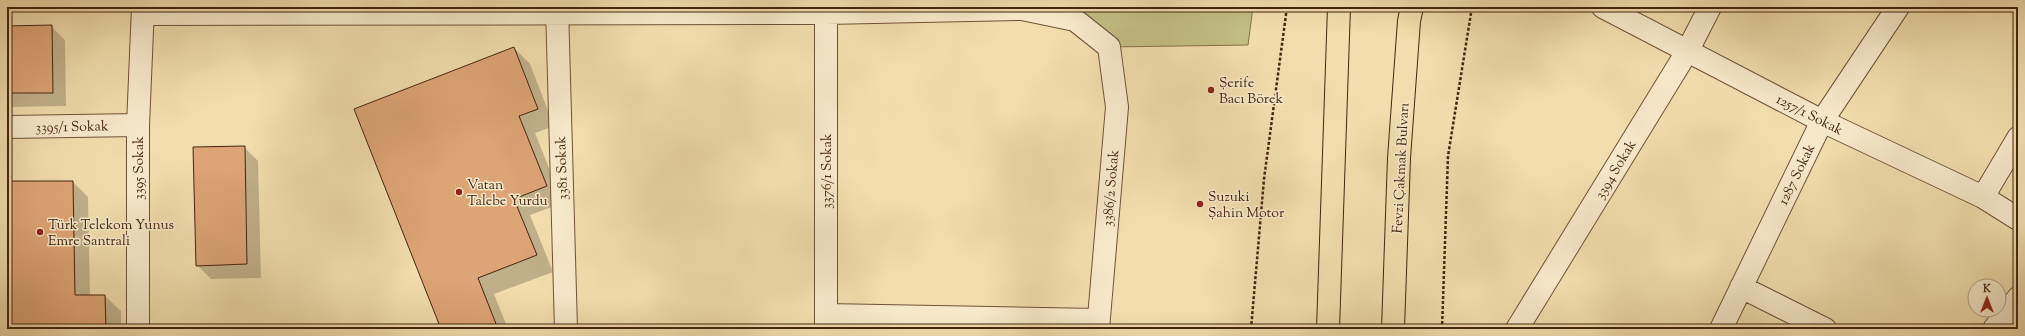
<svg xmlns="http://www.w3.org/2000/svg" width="2025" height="336" font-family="'Sorts Mill Goudy',serif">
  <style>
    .green { fill: #c2be84; stroke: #84714a }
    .shadow { fill: #0003 }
    .building { fill: #dda475; stroke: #452411 }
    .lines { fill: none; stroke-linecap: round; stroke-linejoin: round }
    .street-casing { stroke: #705238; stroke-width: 24 }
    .primary-casing { stroke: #452411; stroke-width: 24 }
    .path { stroke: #452411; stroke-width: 2.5; stroke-dasharray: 3 2; stroke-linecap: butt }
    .street { stroke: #f6e9ca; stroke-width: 22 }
    .primary { stroke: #f1ddad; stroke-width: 22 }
    .poi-dot { fill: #8f2418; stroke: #f6e9ca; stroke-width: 1.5 }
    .labels { text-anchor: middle; stroke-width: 3; stroke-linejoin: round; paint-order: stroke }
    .poi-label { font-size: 14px; fill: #452411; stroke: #f6e9ca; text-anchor: start }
    .street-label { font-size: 14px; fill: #452411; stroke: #f6e9ca }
  </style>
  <rect width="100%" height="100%" fill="#f1ddad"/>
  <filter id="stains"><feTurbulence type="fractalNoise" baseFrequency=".005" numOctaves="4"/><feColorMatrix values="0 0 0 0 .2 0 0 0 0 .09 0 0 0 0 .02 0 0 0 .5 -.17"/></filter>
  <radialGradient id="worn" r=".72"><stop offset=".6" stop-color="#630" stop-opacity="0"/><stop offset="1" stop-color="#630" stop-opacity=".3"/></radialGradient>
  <path class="green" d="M1076 7H1253L1248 45 1109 47 1075 20Z"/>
  <path class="shadow" d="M51 26 65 40 66 106 7 107V27Z
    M514 48 530 64 554 126 535 133 563 203 530 215 553 272 494 294 508 329H442Z
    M244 147 258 161 261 278 211 279 197 265Z
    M7 182H73L88 197 90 296H105L121 311V329H9Z"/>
  <path class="building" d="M52 25 53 93H7V26Z
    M514 47 538 109 519 116 547 186 514 199 537 255 478 278 498 329H441L354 109Z
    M245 146 247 264 196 266 193 147Z
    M7 181H73L75 295H105L106 329H8Z"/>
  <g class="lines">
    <g class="street-casing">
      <path id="street" d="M557 7 566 329
        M1603 7 1822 121 1983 197 2018 219
        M143 14 826 13 1022 9 1075 20 1109 47 1117 107 1098 329
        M7 127 138 125
        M1983 197 2018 138
        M1741 287 1825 329
        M826 315 1098 320
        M138 329V125L143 7
        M826 329V13
        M1517 329 1688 50 1710 7
        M1721 329 1822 121 1898 7
        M1994 329 2018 298"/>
    </g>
    <g class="primary-casing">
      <path id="primary" d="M1328 329 1339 7
        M1393 329 1399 158 1409 21 1412 7"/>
    </g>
    <path class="path" d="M1251 329 1264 179 1287 7
      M1442 329 1448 156 1472 7"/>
    <use href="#street" class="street"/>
    <use href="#primary" class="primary"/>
  </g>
  <g class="poi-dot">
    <circle cx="1211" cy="90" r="4"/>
    <circle cx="459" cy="192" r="4"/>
    <circle cx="1200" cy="204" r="4"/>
    <circle cx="40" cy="232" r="4"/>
  </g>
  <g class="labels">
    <g class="poi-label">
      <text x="1219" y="87">Şerife<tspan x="1219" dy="16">Bacı Börek</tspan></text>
      <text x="467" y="189">Vatan<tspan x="467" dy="16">Talebe Yurdu</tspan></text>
      <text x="1208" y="201">Suzuki<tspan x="1208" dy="16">Şahin Motor</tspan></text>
      <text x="48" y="229">Türk Telekom Yunus<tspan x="48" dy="16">Emre Santrali</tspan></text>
    </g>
    <g class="street-label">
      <text transform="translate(1810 114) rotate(27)" y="5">1257/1 Sokak</text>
      <text transform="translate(72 126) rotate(-1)" y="5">3395/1 Sokak</text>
      <text transform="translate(138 168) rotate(-90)" y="5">3395 Sokak</text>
      <text transform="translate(561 168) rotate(-92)" y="5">3381 Sokak</text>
      <text transform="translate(1400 168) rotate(-87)" y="5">Fevzi Çakmak Bulvarı</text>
      <text transform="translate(1615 169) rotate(-59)" y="5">3394 Sokak</text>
      <text transform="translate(826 171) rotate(-90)" y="5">3376/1 Sokak</text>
      <text transform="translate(1796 174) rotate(-64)" y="5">1287 Sokak</text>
      <text transform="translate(1110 188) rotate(-85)" y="5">3386/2 Sokak</text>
    </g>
  </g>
  <rect width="2025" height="336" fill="none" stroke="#f1ddad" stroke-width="24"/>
  <rect x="8" y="8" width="2009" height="320" fill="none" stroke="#452411" stroke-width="2"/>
  <rect x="12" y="12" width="2001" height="312" fill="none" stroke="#452411"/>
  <g transform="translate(1987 298)"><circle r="19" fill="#f6e9ca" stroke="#af9a80"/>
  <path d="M0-3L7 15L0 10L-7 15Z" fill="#8f2418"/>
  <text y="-6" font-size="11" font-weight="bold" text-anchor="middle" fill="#452411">K</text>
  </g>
  <rect width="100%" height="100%" filter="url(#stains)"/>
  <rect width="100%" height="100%" fill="url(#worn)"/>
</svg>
